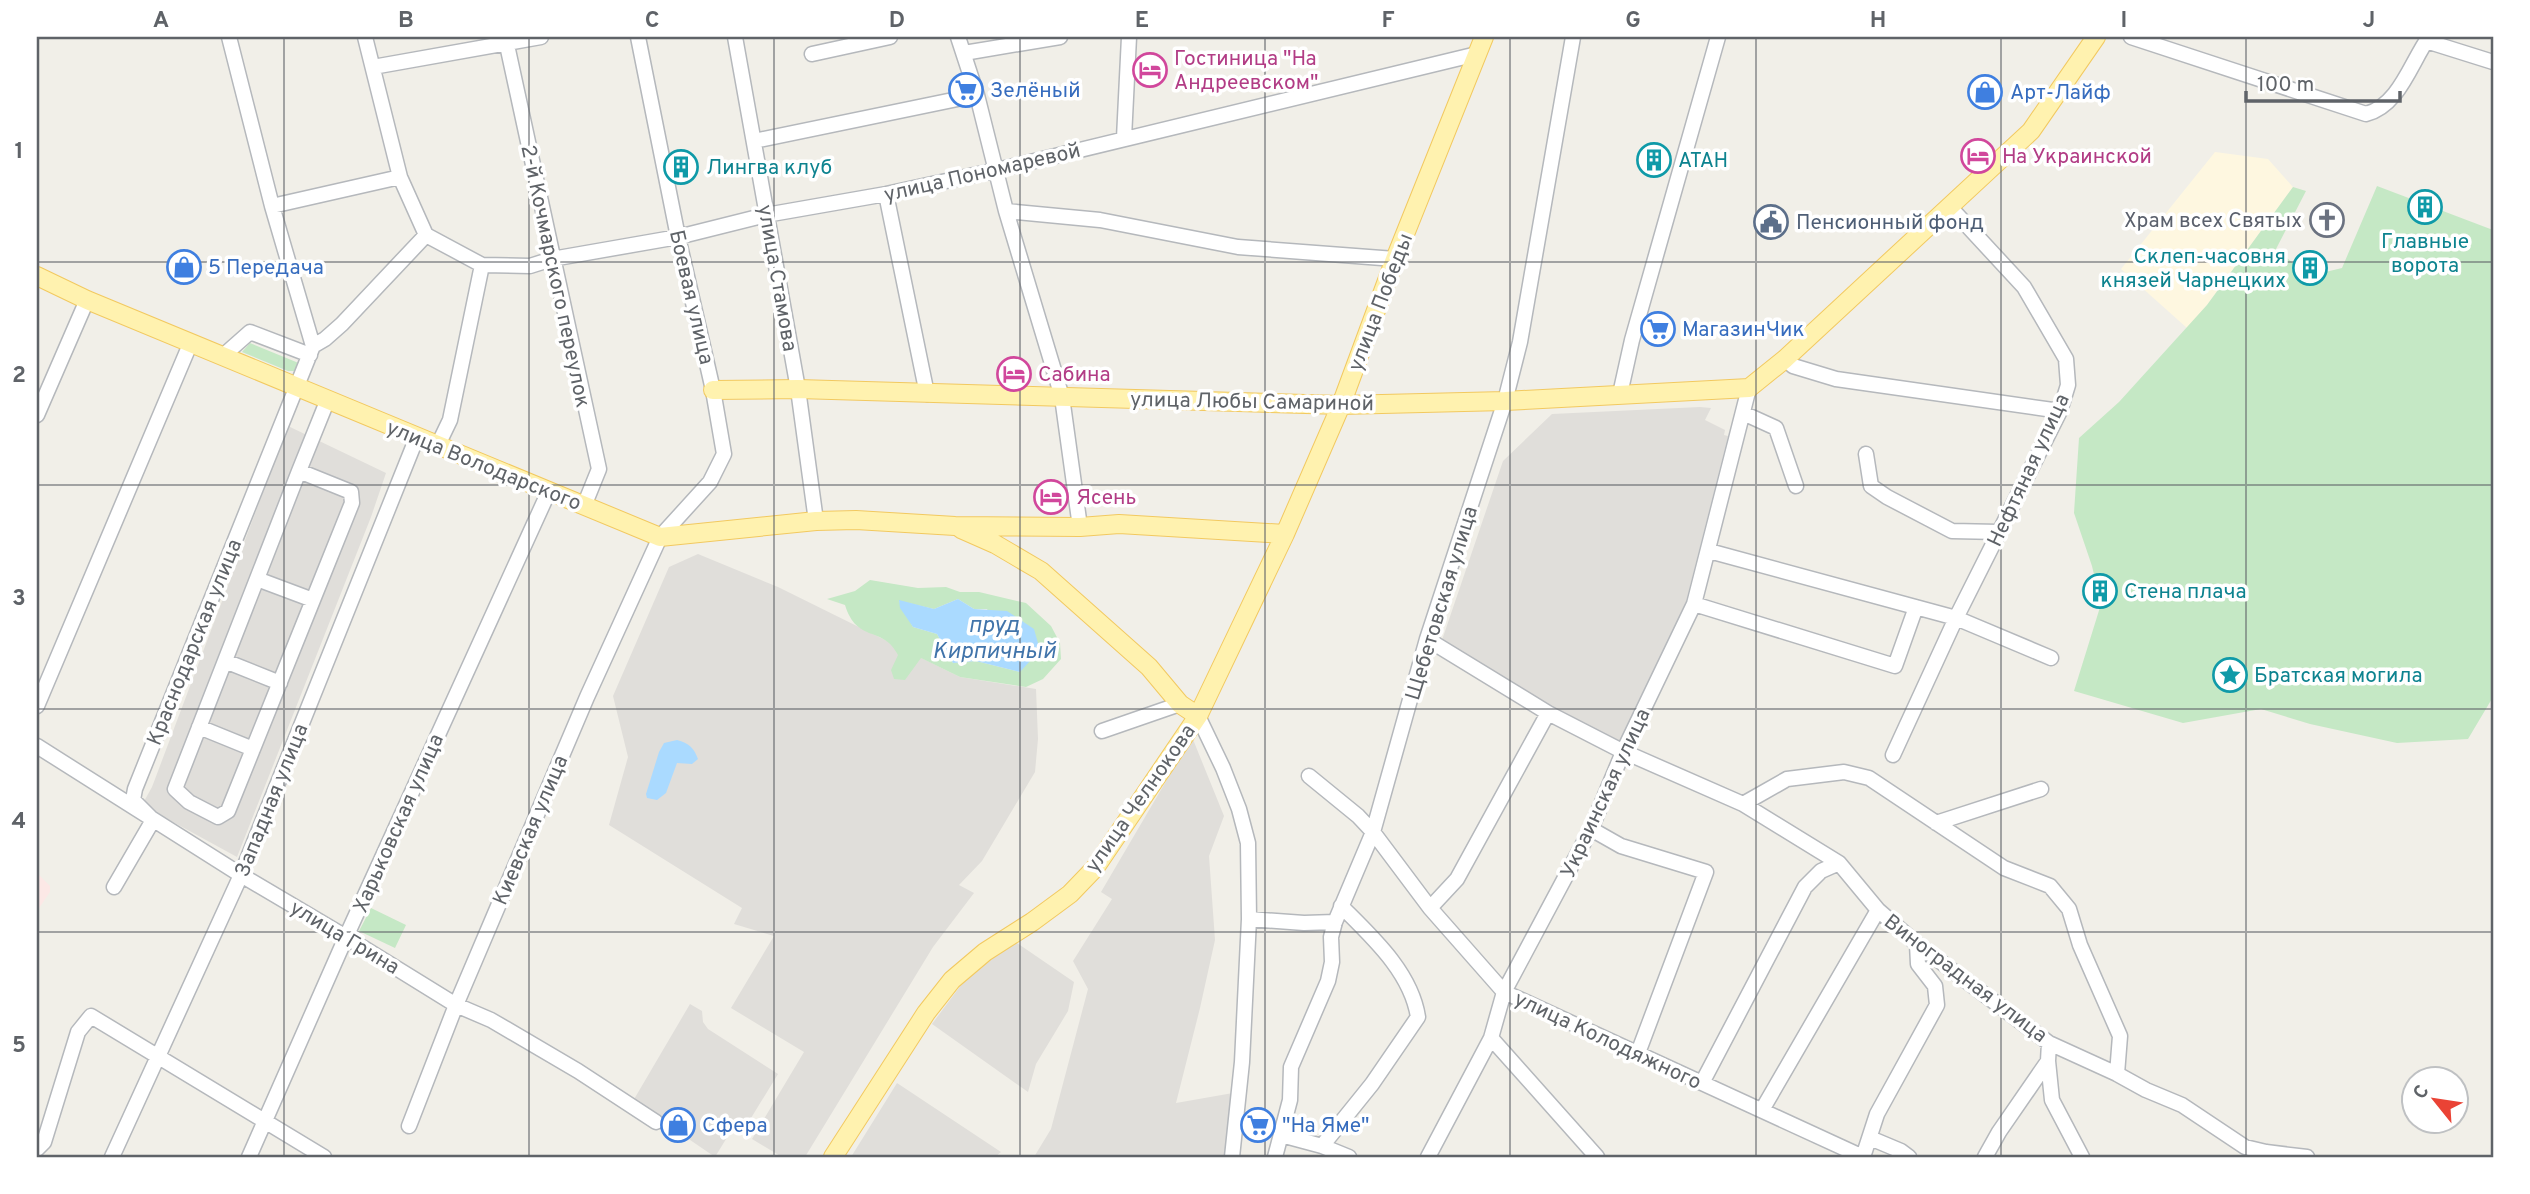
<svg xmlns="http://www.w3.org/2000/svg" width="2530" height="1194" font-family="Overpass,sans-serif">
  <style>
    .commercial { fill: #fef7e0 }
    .industrial { fill: #e0deda }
    .medical { fill: #fce8e6 }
    .green { fill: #c5e8c5; fill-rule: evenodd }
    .water { fill: #aadaff }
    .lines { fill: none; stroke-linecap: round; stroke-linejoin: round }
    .minor-casing { stroke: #b5b8bc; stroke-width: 17 }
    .major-casing { stroke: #f2c960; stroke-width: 20 }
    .minor { stroke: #fff; stroke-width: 14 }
    .major { stroke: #fff2af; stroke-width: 18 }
    .grid { fill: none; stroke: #5f6368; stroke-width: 2; stroke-opacity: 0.55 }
    .labels { text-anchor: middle; stroke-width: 7; stroke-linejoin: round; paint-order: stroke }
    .hotel-label { font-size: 21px; fill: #b23c85; stroke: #fff; text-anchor: start }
    .shop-label { font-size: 21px; fill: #366cbe; stroke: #fff; text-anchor: start }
    .culture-label { font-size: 21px; fill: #0d838f; stroke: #fff; text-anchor: start }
    .street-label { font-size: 21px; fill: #5f6368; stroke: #fff }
    .worship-label { font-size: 21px; fill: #5b616d; stroke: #fff; text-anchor: end }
    .service-label { font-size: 21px; fill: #4e5e75; stroke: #fff; text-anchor: start }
    .water-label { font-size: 23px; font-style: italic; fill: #4174aa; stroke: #fff }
    .neatline { fill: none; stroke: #5f6368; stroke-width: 2.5 }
    .grid-label { font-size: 23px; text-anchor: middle; font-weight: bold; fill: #5f6368 }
  </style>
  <rect width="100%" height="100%" fill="#f1efe8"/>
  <path class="commercial" d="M2215 152 2268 159 2293 187 2207 305 2187 328 2121 269Z"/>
  <path class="industrial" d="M1700 407 1711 408 1705 420 1725 430 1724 435 1728 436 1683 613 1619 746 1441 643 1503 461 1552 414Z
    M288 426 386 473 371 517 237 857 142 805 152 787Z
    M698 554 778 587 960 677 1036 689 1038 739 1035 772 982 861 959 885 974 893 933 947 805 1157H782L752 1139 804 1052 731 1008 774 936 734 924 742 908 609 825 628 757 613 696 669 567Z
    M1192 737 1224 816 1209 856 1215 940 1200 1008 1176 1103 1233 1093 1229 1157H1034L1051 1129 1088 989 1073 961 1112 899 1101 892Z
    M1017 943 1074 982 1068 1011 1036 1064 1028 1092 932 1024 973 969Z
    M690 1004 702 1011 703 1022 708 1029 778 1074 748 1123 739 1118 715 1157 633 1101Z
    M897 1083 1001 1152 995 1157H851Z"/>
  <path class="medical" d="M37 873 50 886V892L37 911Z"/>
  <path class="green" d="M2377 186 2493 230V697L2468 739 2397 743 2310 724 2261 709 2183 723 2074 691 2101 604 2092 566 2074 513 2079 438 2119 402 2207 305 2293 187 2306 191 2276 249 2309 276 2342 268Z
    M250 343 301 364 294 371H288L242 352Z
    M870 580 918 588 946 587 960 592H979L1026 603 1051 626 1060 643 1061 659 1043 679 1026 687 960 677 921 658 905 680 894 679 891 670 898 655C883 625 857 644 845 605L827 599 855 591ZM958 599 974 609H987L1020 672 976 661 953 663 937 634 913 627 899 601 934 609Z
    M371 908 406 925 395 948 359 931Z"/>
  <path class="water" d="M958 599 974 609 1007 611 1034 629 1040 650 1020 672 976 661 953 663 937 634 913 627 900 608 899 600 934 609Z
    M677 740C689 743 694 748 698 759L692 764 677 763 666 793 657 800 647 798 646 794 659 752 664 743Z"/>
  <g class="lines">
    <g class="minor-casing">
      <path id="minor" d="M229 37 272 206 313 346
        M365 37 400 177 426 235 482 265 530 266 552 259 678 237 766 215 886 194 997 170 1477 54
        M735 37 798 389 816 521
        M958 37 977 95 1006 211 1062 397 1080 527
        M2131 37 2366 114C2399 106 2411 62 2429 37
        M2426 41 2493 62
        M507 45 599 469 584 506
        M964 53 1060 37
        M812 54 890 37
        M373 67 541 37
        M1124 138 1129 37
        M754 141 977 95
        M886 194 927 394
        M272 206 400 177
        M1006 211 1100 220 1238 247 1395 259
        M224 355 250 332 310 355
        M1785 359 1793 366 1836 379 2060 411
        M1620 394 1632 340 1718 37
        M1743 413 1776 428 1796 486
        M37 415 87 300
        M438 445 450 420 482 265
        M1866 454 1871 486 1887 497 1952 531 1999 532
        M299 471 351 492 352 503 313 600
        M1709 551 1956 618 2051 658
        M257 579 313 600 228 811 218 817 189 802 175 789 299 471 328 399
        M1694 604 1895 666 1916 607
        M1427 639 1548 713 1620 750 1743 804 1839 863 1878 910 1917 944 2049 1043 2117 1074 2146 1090 2182 1105 2245 1147 2266 1152 2307 1157
        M225 661 280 683
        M37 706 191 342
        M1198 716 1223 768 1239 809 1248 843 1249 919 1242 1062 1232 1157
        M199 727 253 749
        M1102 731 1180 704
        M37 746 241 875 346 937 456 1005 491 1020 578 1071 656 1122
        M1893 755 1956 618 2060 411 2068 385 2066 359 2024 287 1949 206
        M1309 776 1358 816 1373 832 1430 908 1504 992 1863 1157
        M1743 804 1787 779 1844 772 1869 778 2004 868 2050 886 2069 909 2080 945 2120 1036 2117 1074
        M1936 823 2041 789
        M1591 829 1621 846 1706 872 1638 1053
        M114 887 153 820 133 800 135 789 313 346 325 339 342 324 426 235
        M1430 908 1457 879 1548 713
        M1249 919 1304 923 1335 922
        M1491 1038 1597 1157
        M2048 1061 2052 1100 2082 1157
        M1702 1083 1805 887 1821 871 1839 863
        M1762 1110 1878 910
        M409 1126 456 1005 587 697 660 537 710 482 724 454 713 390 678 237 638 37
        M1281 1135 1322 1146 1372 1084 1418 1017C1411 972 1372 937 1341 906
        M1870 1138 1901 1151 1909 1157
        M1322 1146 1349 1157
        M37 1149 44 1142 78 1032 91 1016 324 1157
        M112 1157 241 875 417 437
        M249 1157 346 937 549 491
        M1275 1157 1290 1100 1291 1067 1328 981 1332 962 1331 937 1335 922 1373 832 1427 639 1505 401 1520 342 1573 37
        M1428 1157 1491 1038 1504 992 1591 829 1623 752 1694 604 1749 388
        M1863 1157 1877 1114 1937 1005 1935 986 1918 964 1917 944
        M1985 1157 1999 1132 2048 1061 2049 1043"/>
    </g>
    <g class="major-casing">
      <path id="major" d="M37 276 87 300 660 537 816 521 856 520 955 526 1080 527 1119 524 1285 534
        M713 390 798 389 1341 405 1505 401 1749 388 1785 359 2031 131 2096 37
        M961 529 995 544 1041 571 1149 667 1180 704 1198 716
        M833 1157 926 1013 952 980 985 952 1032 922 1070 894 1095 868 1198 716 1285 534 1341 405 1395 259 1484 37"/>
    </g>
    <use href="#minor" class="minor"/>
    <use href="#major" class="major"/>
  </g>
  <path class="grid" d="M284 37V1157M529 37V1157M774 37V1157M1020 37V1157M1265 37V1157M1510 37V1157M1756 37V1157M2001 37V1157M2246 37V1157M37 262H2493M37 485H2493M37 709H2493M37 932H2493"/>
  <defs>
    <g id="hotel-ring" transform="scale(1.75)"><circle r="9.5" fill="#fff" stroke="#d1479c" stroke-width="1.5"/><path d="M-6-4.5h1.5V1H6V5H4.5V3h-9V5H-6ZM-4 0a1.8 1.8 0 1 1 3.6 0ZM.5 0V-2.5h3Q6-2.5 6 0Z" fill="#d1479c"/></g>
    <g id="supermarket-ring" transform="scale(1.75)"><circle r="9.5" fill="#fff" stroke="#3f7fe0" stroke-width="1.5"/><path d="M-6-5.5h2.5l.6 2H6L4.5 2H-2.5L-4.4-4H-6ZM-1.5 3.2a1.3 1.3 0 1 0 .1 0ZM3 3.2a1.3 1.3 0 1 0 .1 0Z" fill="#3f7fe0"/></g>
    <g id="shop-ring" transform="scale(1.75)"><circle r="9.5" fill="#fff" stroke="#3f7fe0" stroke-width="1.5"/><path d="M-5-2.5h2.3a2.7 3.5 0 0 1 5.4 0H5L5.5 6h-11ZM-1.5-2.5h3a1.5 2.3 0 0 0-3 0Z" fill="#3f7fe0"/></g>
    <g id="building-ring" transform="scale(1.75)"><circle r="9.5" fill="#fff" stroke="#0f9aa8" stroke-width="1.5"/><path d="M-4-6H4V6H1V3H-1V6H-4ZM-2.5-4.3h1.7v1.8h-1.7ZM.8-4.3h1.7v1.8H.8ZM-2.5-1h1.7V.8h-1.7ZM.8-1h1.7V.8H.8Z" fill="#0f9aa8"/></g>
    <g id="church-ring" transform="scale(1.75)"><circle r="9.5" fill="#fff" stroke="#6b7280" stroke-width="1.5"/><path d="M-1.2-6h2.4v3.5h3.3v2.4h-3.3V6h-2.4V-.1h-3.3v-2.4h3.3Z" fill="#6b7280"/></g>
    <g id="civic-ring" transform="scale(1.75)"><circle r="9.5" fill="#fff" stroke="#5c6f8a" stroke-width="1.5"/><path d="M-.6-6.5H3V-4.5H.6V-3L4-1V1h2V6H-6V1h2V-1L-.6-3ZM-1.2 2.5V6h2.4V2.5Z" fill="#5c6f8a"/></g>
    <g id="sight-ring" transform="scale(1.75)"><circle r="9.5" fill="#fff" stroke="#0f9aa8" stroke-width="1.5"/><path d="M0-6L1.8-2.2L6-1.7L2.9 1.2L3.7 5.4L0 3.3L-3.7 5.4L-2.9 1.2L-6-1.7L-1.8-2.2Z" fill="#0f9aa8"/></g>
  </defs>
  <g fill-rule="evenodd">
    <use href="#hotel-ring" x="1150" y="70"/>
    <use href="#supermarket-ring" x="966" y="90"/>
    <use href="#shop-ring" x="1985" y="92"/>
    <use href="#hotel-ring" x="1978" y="156"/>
    <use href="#building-ring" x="1654" y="160"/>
    <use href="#building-ring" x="681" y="167"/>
    <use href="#building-ring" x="2425" y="207"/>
    <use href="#church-ring" x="2327" y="220"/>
    <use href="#civic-ring" x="1771" y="222"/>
    <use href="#shop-ring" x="184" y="267"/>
    <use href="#building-ring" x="2310" y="268"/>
    <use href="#supermarket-ring" x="1658" y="329"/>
    <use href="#hotel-ring" x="1014" y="374"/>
    <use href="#hotel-ring" x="1051" y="497"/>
    <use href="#building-ring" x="2100" y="591"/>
    <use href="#sight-ring" x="2230" y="675"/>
    <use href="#shop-ring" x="678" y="1125"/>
    <use href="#supermarket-ring" x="1258" y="1125"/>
  </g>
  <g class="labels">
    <g class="hotel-label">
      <text x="1174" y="65">Гостиница "На<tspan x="1174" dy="24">Андреевском"</tspan></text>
      <text x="2002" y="163">На Украинской</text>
      <text x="1038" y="381">Сабина</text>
      <text x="1076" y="504">Ясень</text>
    </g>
    <g class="shop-label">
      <text x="990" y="97">Зелёный</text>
      <text x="2010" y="99">Арт-Лайф</text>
      <text x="208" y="274">5 Передача</text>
      <text x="1682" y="336">МагазинЧик</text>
      <text x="702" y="1132">Сфера</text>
      <text x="1282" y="1132">"На Яме"</text>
    </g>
    <g class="culture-label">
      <text x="1678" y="167">АТАН</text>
      <text x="706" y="174">Лингва клуб</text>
      <text x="2425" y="248" text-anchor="middle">Главные<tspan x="2425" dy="24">ворота</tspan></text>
      <text x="2286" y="263" text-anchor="end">Склеп-часовня<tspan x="2286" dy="24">князей Чарнецких</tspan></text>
      <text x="2124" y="598">Стена плача</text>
      <text x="2254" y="682">Братская могила</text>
    </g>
    <g class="street-label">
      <text transform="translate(982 172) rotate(-13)" y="7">улица Пономаревой</text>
      <text transform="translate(556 276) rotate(78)" y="7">2-й Кочмарского переулок</text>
      <text transform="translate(778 278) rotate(80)" y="7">улица Стамова</text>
      <text transform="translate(692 297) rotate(77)" y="7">Боевая улица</text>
      <text transform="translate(1380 302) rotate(-69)" y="7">улица Победы</text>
      <text transform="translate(1252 401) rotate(1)" y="7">улица Любы Самариной</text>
      <text transform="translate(484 465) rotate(22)" y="7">улица Володарского</text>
      <text transform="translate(2028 470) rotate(-65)" y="7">Нефтяная улица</text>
      <text transform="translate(1441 603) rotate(-73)" y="7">Щебетовская улица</text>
      <text transform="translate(194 642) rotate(-68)" y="7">Краснодарская улица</text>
      <text transform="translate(1605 793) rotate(-65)" y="7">Украинская улица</text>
      <text transform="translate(1140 798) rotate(-55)" y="7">улица Челнокова</text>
      <text transform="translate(271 800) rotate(-68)" y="7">Западная улица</text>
      <text transform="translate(398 823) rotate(-66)" y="7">Харьковская улица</text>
      <text transform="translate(530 830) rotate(-67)" y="7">Киевская улица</text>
      <text transform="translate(345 937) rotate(31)" y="7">улица Грина</text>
      <text transform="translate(1966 978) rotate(37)" y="7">Виноградная улица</text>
      <text transform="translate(1608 1040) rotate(25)" y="7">улица Колодяжного</text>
    </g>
    <g class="worship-label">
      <text x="2302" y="227">Храм всех Святых</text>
    </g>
    <g class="service-label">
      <text x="1796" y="229">Пенсионный фонд</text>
    </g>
    <g class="water-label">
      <text x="994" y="632">пруд<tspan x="994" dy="26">Кирпичный</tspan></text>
    </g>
  </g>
  <rect width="2530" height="1194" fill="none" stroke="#ffffff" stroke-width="77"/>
  <g transform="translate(2435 1100) rotate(300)"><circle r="33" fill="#ffffff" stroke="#bfc1c3" stroke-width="2"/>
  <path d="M0-5L12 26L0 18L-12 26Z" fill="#ea4335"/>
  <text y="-10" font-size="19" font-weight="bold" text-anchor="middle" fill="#5f6368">С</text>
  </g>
  <path d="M2246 91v10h154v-10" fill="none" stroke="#5f6368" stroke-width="3.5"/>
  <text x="2257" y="91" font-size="21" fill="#5f6368" stroke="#ffffff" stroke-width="5" paint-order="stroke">100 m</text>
  <rect x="38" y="38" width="2454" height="1118" class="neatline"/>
  <g class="grid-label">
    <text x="161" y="27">A</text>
    <text x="406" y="27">B</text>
    <text x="652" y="27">C</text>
    <text x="897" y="27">D</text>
    <text x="1142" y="27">E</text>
    <text x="1388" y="27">F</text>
    <text x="1633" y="27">G</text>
    <text x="1878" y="27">H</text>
    <text x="2124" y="27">I</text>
    <text x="2369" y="27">J</text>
    <text x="19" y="158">1</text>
    <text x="19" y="382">2</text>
    <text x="19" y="605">3</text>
    <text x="19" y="828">4</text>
    <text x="19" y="1052">5</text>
  </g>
</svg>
